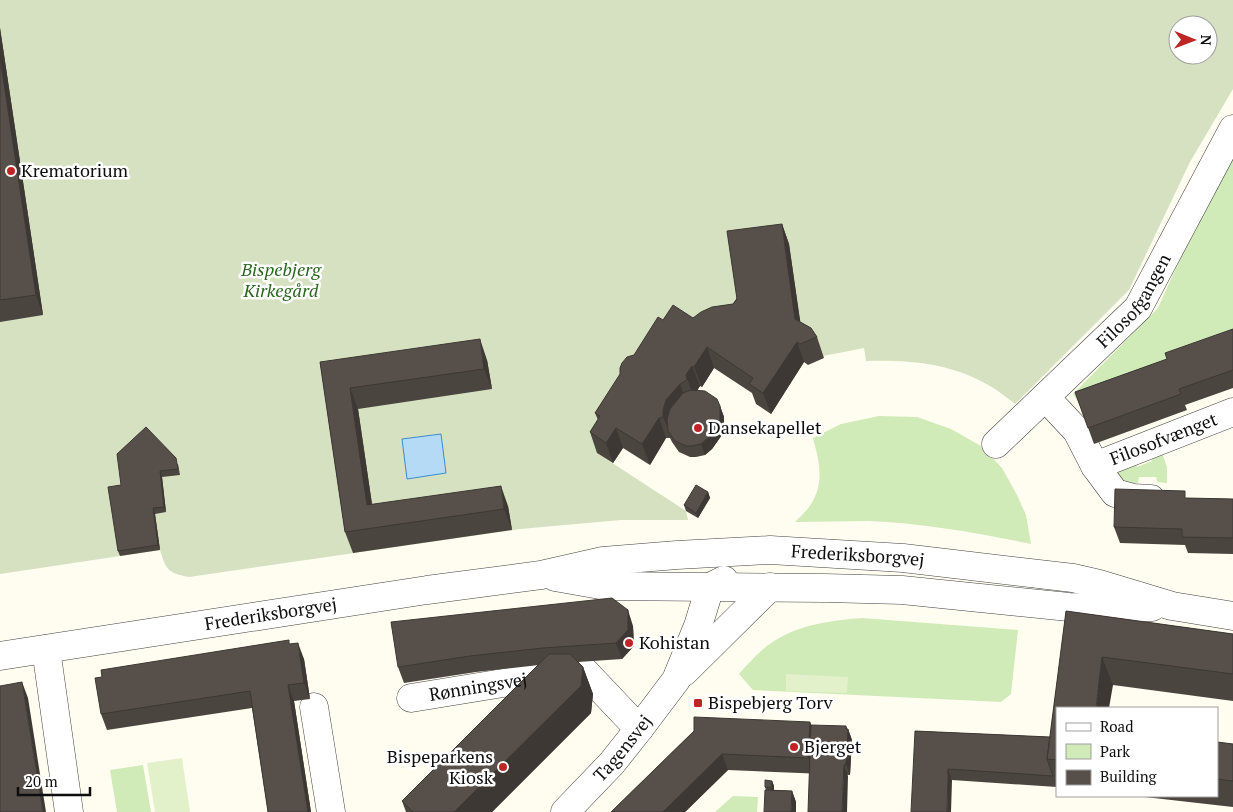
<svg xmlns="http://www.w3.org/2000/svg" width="1233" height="812" font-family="'PT Serif',serif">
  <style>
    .green { fill: #d0eab8 }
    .cemetery { fill: #d5e1c0; fill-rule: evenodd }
    .pitch { fill: #e2f1ca }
    .water { fill: #b4daf6; stroke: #3a8cce }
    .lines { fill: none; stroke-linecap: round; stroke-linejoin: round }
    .minor-casing { stroke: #414141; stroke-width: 29 }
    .minor { stroke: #fff; stroke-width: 28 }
    .wall { fill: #4b4540 }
    .shaded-wall { fill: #3d3834 }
    .building { fill: #57504a; stroke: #3d3834 }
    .poi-dot { fill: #bf2525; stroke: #fff; stroke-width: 2 }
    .labels { text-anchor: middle; stroke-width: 5; stroke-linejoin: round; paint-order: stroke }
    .poi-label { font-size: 18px; fill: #0e0e0e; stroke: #fff; text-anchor: start }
    .park-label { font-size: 18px; font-style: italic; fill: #29661e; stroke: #fff }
    .street-label { font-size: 18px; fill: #0e0e0e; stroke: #fff }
  </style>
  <rect width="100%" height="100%" fill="#fffdef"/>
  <path class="green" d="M1233 158V347L1081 408 1073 394 1158 308 1189 239Z
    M879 416 917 417 951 429 981 446 1002 468 1017 495 1026 515 1031 544C978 533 923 523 868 521 843 521 819 522 795 522 800 517 807 511 811 504 825 482 819 461 813 438L841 424Z
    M1162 453 1167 467V483L1157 482 1156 477H1139L1138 483H1122L1116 472 1135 462 1137 467 1152 461 1151 457Z
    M862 618 1018 630 1011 694 1001 702 753 690 739 674C746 666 753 658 761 651 789 626 825 621 862 618Z
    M143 765 151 812H117L110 770Z
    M733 796 758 797 757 812H715Z"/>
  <path class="cemetery" d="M0 0H1233V89L1190 162 1129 290 1015 404C1007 398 999 391 990 386 951 363 910 360 866 361L864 348 823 356 822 352 744 319 597 453 686 511 688 520H621L520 529 189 577C168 573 166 570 160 550L0 574ZM1178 25H1208V55H1178Z"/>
  <path class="pitch" d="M786 674 848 677 847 693 786 691Z
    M182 758 190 812H155L147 763Z"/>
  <path class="water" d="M441 434 446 473 407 479 402 439Z"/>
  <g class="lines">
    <g class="minor-casing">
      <g id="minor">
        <path d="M1046 398 1077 431 1095 466"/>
        <path id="s1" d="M996 444 1138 308 1233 129"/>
        <path id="s2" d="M1151 499 1133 498 1115 493 1095 466 1233 412"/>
        <path d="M555 577 606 586 825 588 902 590 1069 607 1120 609 1152 607"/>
        <path d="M46 649 69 812"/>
        <path id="s3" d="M0 656 427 590 541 575 603 561 677 555 770 550 903 558 1073 578 1099 584 1172 606 1233 616"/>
        <path d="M684 672 770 587"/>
        <path id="s4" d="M411 698 571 672H585L639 729"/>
        <path d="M314 707 331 812"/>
        <path id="s5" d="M565 812 612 763 639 729 676 680 698 626 710 587 724 580"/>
      </g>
    </g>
    <use href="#minor" class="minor"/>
  </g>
  <path class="wall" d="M0 28 43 315 0 322Z
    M782 224 789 244 800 322 817 337 824 358 808 365 804 362 771 414 756 404 752 393 714 368 702 387 700 386 697 390 720 406 724 417V432L712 449 705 455 696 457H690L679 452 672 442 670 438H666L650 465 623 448 613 463 597 453 590 432 598 420 595 413 634 355 663 320 693 318 733 304Z
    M1233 329V388L1185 405 1187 410 1094 444 1075 392 1167 359Z
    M487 360 492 389 358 409 372 504 508 506 512 530 353 553 345 532 320 362Z
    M178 464 180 475 162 477 166 512 155 514 160 550 120 556 118 551 121 485Z
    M708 492 710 498 698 518 686 511 684 505Z
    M1187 498 1233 499V554L1188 553 1185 545 1120 543 1114 527Z
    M1066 611 1233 634V701L1113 685 1057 708V787L952 780 915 731 1050 737Z
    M633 626 634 646 622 659 578 662 583 667 593 694 591 713 492 812H406L402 801 539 665 476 672 404 683 398 667Z
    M290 644 304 659 310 699 294 701 311 812H268L252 708 107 730 101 714Z
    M810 722 811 727 846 726 847 729H848L852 740 850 775 728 770 685 812H611L694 731Z
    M1217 742 1233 744V807L1136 796H1217Z
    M772 781 774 786V790L792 791 796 802 766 790 765 787Z"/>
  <path class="shaded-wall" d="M0 28 43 315 36 295 0 57Z
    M782 224 789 244 803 340 795 319Z
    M480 339 487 360 492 389 484 369Z
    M797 342 804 362 771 414 763 393Z
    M707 347 714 368 702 387 694 367Z
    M692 366 700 386 694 396 695 401 686 375Z
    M680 384 687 404 670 434 663 417V410L666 400Z
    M350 388 358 409 375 525 367 505Z
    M720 406 724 417V432L712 449 705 455 701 444Z
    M659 418 666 438 650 465 642 444Z
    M616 428 623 448 613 463 606 443Z
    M160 471 162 477 166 512 164 507Z
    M501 486 508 506 512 530 504 509Z
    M708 492 710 498 698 518 696 513Z
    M153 508 155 514 160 550 158 545Z
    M628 610 633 626 634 646 622 659 616 643Z
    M298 643 304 659 310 699 304 683Z
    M1102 657 1113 685 1109 708H1096Z
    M583 667 593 694 591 713 492 812H454Z
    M22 682 28 698 46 812H43Z
    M288 685 294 701 311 812H308Z
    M810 722 815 738 814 774 808 758Z
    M846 726 848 731V729L852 740 850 775 846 764Z
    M722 754 728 770 685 812H663Z
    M844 765 848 776 847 812H842Z
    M948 769 952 780 951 812H947Z
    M772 781 774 786 773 793 771 788Z
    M792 791 796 802V812H791Z"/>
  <path class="building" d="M0 57 36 295 0 300Z
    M782 224 795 319 811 328 817 337 800 344 797 342 763 393 749 384 753 378 707 347 694 367 692 366 686 375 687 380 680 384 666 400 663 410V417L659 418 642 444 616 428 606 443 590 432 600 416 595 413 620 374V368L622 363 627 357 634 355 658 317 663 320 673 305 693 318 701 312 712 307 733 304 737 299 727 231Z
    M1233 329V370L1179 389 1181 394 1088 428 1075 392 1167 359 1165 353Z
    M480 339 484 369 350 388 367 505 501 486 504 509 345 532 320 362Z
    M691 390 705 391 717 399 720 406V421L708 438 701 444 692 446H686L675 441 668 431 667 419 670 409 683 393Z
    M146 427 176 458 178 469 160 471 164 507 153 508 158 545 118 551 108 487 121 485 117 454Z
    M696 485 708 492 696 513 684 505Z
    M1115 489 1185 491V498L1233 499V538L1182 537V529L1114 527Z
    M612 598 628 610V630L616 643 543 648 470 656 398 667 391 622Z
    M1066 611 1233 634V674L1102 657 1096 708H1057V760L1047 759Z
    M289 640V644L298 643 304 683 288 685 308 812H268L250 691 101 714 95 678 102 677 101 670Z
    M549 654H570L583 667 581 686 454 812H413L402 801Z
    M22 682 43 812H0V686Z
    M694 717 810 722 808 758 722 754 663 812H611L694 731Z
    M811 725 846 726V729H848L846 764 844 765 842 812H808Z
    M915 731 1050 737 1047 759 1053 776 948 769 947 812H911Z
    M1217 742 1233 744V781L1217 779Z
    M765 780 772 781 771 788 765 787Z
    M765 790 792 791 791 812H764Z"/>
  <g class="poi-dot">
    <circle cx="11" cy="171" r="5"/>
    <circle cx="698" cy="428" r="5"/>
    <circle cx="629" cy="643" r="5"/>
    <rect x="693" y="698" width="10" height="10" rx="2.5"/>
    <circle cx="794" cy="747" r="5"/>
    <circle cx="503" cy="767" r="5"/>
  </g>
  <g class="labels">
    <g class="poi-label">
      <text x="21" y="177">Krematorium</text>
      <text x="708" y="434">Dansekapellet</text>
      <text x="639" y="649">Kohistan</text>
      <text x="708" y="709">Bispebjerg Torv</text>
      <text x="804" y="753">Bjerget</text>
      <text x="493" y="763" text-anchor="end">Bispeparkens<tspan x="493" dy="21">Kiosk</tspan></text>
    </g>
    <g class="park-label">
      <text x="281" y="276">Bispebjerg<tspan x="281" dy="21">Kirkegård</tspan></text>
    </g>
    <g class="street-label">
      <text dy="6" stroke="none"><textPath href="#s1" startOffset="200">Filosofgangen</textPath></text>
      <text dy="6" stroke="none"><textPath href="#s2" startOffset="144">Filosofvænget</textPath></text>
      <text dy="6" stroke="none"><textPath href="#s3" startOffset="866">Frederiksborgvej</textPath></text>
      <text dy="6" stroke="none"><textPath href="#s3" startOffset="274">Frederiksborgvej</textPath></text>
      <text dy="6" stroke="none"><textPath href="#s4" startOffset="68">Rønningsvej</textPath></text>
      <text dy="6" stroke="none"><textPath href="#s5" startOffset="86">Tagensvej</textPath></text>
    </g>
  </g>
  <rect x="1056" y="707" width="162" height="90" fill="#ffffff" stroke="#9f9f9f"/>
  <rect x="1066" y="723" width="25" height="8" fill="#ffffff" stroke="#9f9f9f"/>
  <text x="1100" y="732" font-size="15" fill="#0e0e0e">Road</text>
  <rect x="1066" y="744" width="25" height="15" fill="#d0eab8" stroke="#9f9f9f"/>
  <text x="1100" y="757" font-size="15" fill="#0e0e0e">Park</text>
  <rect x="1066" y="770" width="25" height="15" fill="#57504a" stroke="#9f9f9f"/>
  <text x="1100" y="782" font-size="15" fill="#0e0e0e">Building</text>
  <g transform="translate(1193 40) rotate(91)"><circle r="24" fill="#ffffff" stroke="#9f9f9f"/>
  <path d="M0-4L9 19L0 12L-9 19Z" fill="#bf2525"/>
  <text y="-8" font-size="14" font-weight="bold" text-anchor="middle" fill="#0e0e0e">N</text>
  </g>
  <path d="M18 787v8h72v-8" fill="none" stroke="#0e0e0e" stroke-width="2.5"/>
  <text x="25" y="787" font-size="15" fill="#0e0e0e" stroke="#ffffff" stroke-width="4" paint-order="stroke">20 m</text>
</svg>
